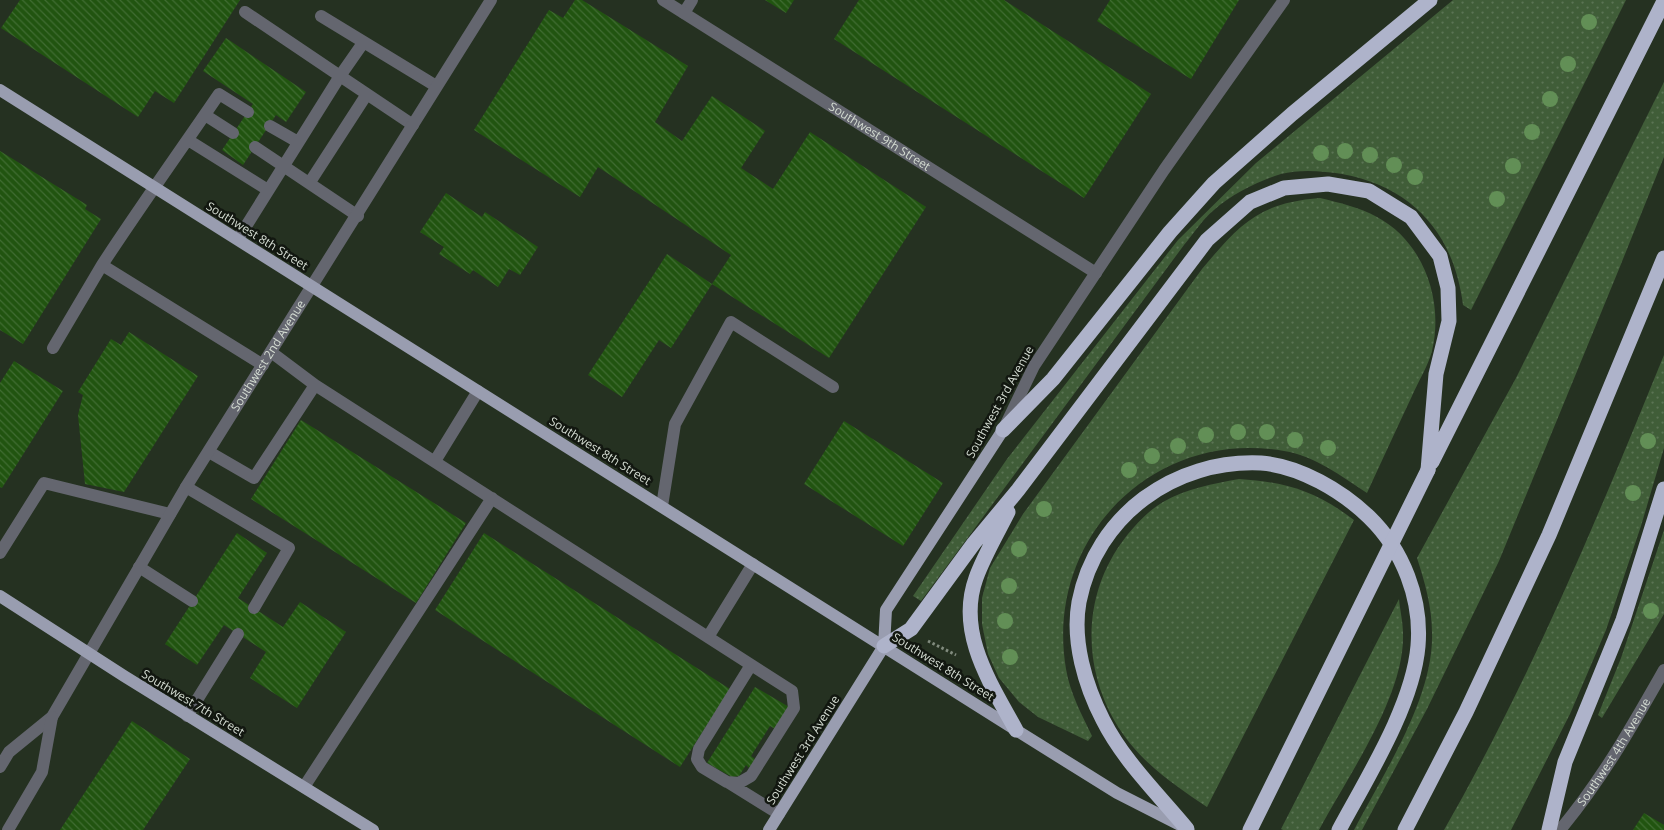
<svg xmlns="http://www.w3.org/2000/svg" width="1664" height="830" font-family="'Open Sans',sans-serif">
  <style>
    .grass { fill: url(#grass-dots) }
    .building { fill: url(#building-back-hatch) }
    .lines { fill: none; stroke-linecap: round; stroke-linejoin: round }
    .path { stroke: #818b7e; stroke-width: 3; stroke-dasharray: 2.5 2.5; stroke-linecap: butt }
    .service { stroke: #64666f; stroke-width: 12 }
    .minor { stroke: #64666f; stroke-width: 12 }
    .tertiary { stroke: #64666f; stroke-width: 12 }
    .primary { stroke: #999db0; stroke-width: 12 }
    .motorway { stroke: #aeb3ca; stroke-width: 15 }
    .motorway-bridge { stroke: #aeb3ca; stroke-width: 15 }
    .tree { fill: #628f56 }
    .labels { text-anchor: middle; stroke-width: 5; stroke-linejoin: round; paint-order: stroke }
    .street-label { font-size: 12px; fill: #d4dcd2; stroke: #121710 }
  </style>
  <defs>
    <pattern id="grass-dots" width="8" height="8" patternUnits="userSpaceOnUse" patternTransform="scale(1.25)"><rect width="8" height="8" fill="#405d38"/><path d="M2 2h.1M6 6h.1" fill="none" stroke="#5b7454" stroke-width="1.8" stroke-linecap="round"/></pattern>
    <pattern id="building-back-hatch" width="6" height="6" patternUnits="userSpaceOnUse" patternTransform="scale(1.25)"><rect width="6" height="6" fill="#215410"/><path d="M-1 5l2 2M0 0l6 6M5-1l2 2" fill="none" stroke="#406c32"/></pattern>
  </defs>
  <rect width="100%" height="100%" fill="#253121"/>
  <path class="grass" d="M1453 0H1626L1471 310 1463 305C1454 234 1413 187 1342 174 1323 171 1300 169 1281 174 1259 181 1232 194 1214 210 1203 219 1194 233 1184 245L921 601 913 596 1007 459 1178 240 1256 163Z
    M1664 82V157L1619 269 1499 561 1427 709 1362 830H1354C1383 774 1434 698 1432 633 1432 607 1425 583 1417 558L1516 378Z
    M1320 198C1340 203 1359 207 1377 217 1424 242 1444 301 1432 351 1428 366 1418 382 1412 396 1397 428 1382 460 1367 493 1341 476 1315 456 1284 451 1153 428 1044 539 1066 669 1070 693 1082 715 1092 736L1088 741 1038 717 1019 702 999 678 988 654 982 624V598L990 568 1023 514 1202 269C1240 224 1258 203 1320 198Z
    M1664 355V448L1641 526 1606 630 1570 714 1511 830H1444C1531 678 1598 517 1664 355Z
    M1239 479C1286 482 1316 491 1354 520L1207 807C1171 783 1136 759 1114 720 1081 661 1084 591 1125 538 1135 525 1149 510 1163 502 1187 488 1213 484 1239 479Z
    M1664 530V614L1602 718 1598 715 1621 658Z
    M1399 599C1400 610 1403 622 1403 634 1405 695 1348 776 1319 830H1283L1281 829Z"/>
  <path class="building" d="M20 0H240L174 103 155 91 138 117 1 28Z
    M575 0H582L688 66 655 122 682 141 712 96 765 131 741 168 773 189 810 132 926 207 829 358 712 284 731 255 598 167 580 197 474 130 549 10 563 18Z
    M765 0H794L786 13Z
    M859 0H1004L1151 94 1084 198 834 39Z
    M1110 0H1239L1191 79 1097 21Z
    M226 38 306 92 286 122 276 115 243 165 222 150 253 104 203 71Z
    M0 151 87 205 85 209 101 219 23 344 0 330Z
    M446 193 482 217 485 212 538 247 520 275 509 269 498 287 473 270 470 274 439 254 444 247 420 232Z
    M667 254 712 284 671 348 659 340 622 397 588 375Z
    M129 332 198 376 124 492 85 484 78 415 83 395 78 392 111 339 121 345Z
    M14 361 63 391 2 488 0 487V383Z
    M301 420 466 523 416 603 251 499Z
    M844 421 943 483 903 546 804 484Z
    M237 533 267 553 238 598 283 627 300 602 346 632 297 708 250 678 266 652 224 625 197 665 165 644Z
    M484 533 730 689 680 767 435 610Z
    M755 687 789 707 775 729 770 726 751 756 755 759 749 768 746 765 739 776 732 777 707 763Z
    M132 721 190 759 143 830H60Z
    M1644 813 1664 825V830H1633Z"/>
  <g class="lines">
    <path class="path" d="M928 641 956 655"/>
    <path class="service" d="M245 12 340 76 363 43
      M684 13 692 0
      M321 16 436 86
      M248 112 219 94C180 151 140 207 102 265L263 365
      M205 115 233 133
      M270 126 298 142
      M188 140 268 190
      M255 147 358 216
      M310 182 367 94
      M238 239 340 76 413 125
      M53 348 102 265
      M271 352 315 385 792 691 794 708 751 776 739 783 727 782 702 767 697 759 699 749 751 665
      M209 452 254 478 315 385
      M435 461 478 391
      M186 487 289 548 254 608
      M662 506 675 424 731 322 833 387
      M0 553 44 483 170 514
      M139 567 192 601
      M708 637 753 564
      M187 716 238 634
      M729 783 779 814
      M304 787 492 498"/>
    <g class="minor">
      <path id="s1" d="M663 0 1096 273"/>
      <path d="M1006 424 1034 366 1164 170 1284 0"/>
      <path id="s2" d="M1560 830C1603 778 1631 728 1664 670"/>
    </g>
    <g class="tertiary">
      <path id="s3" d="M0 767 9 752 52 717 186 487 491 0"/>
      <path d="M8 830 42 772 52 717"/>
    </g>
    <path class="primary" d="M0 90 1016 730 1117 793 1184 827
      M0 596 124 676 373 830
      M769 830 884 646 886 610 1003 430"/>
    <path class="motorway" d="M1003 430 1053 379 1170 232 1214 183 1292 114 1430 0
      M1432 462 1664 1
      M1008 512C997 534 984 556 976 578 956 633 991 684 1016 730
      M884 646 911 629 974 543 1018 490 1207 240 1250 202 1284 188 1328 184 1369 191 1411 217 1440 256 1448 288 1449 321 1436 374 1428 470
      M1187 829C1158 794 1123 760 1103 720 1085 685 1072 641 1079 602 1096 515 1175 459 1261 463 1300 466 1342 491 1369 517 1403 550 1422 599 1418 646 1413 705 1367 778 1339 830
      M1405 830 1466 712 1549 535 1664 258
      M1549 830 1565 762 1623 620 1664 489"/>
    <path class="motorway-bridge" d="M1250 830 1428 470"/>
  </g>
  <g class="tree">
    <circle cx="1589" cy="22" r="8"/>
    <circle cx="1568" cy="64" r="8"/>
    <circle cx="1550" cy="99" r="8"/>
    <circle cx="1532" cy="132" r="8"/>
    <circle cx="1345" cy="151" r="8"/>
    <circle cx="1321" cy="153" r="8"/>
    <circle cx="1370" cy="155" r="8"/>
    <circle cx="1394" cy="165" r="8"/>
    <circle cx="1513" cy="166" r="8"/>
    <circle cx="1415" cy="177" r="8"/>
    <circle cx="1497" cy="199" r="8"/>
    <circle cx="1238" cy="432" r="8"/>
    <circle cx="1267" cy="432" r="8"/>
    <circle cx="1206" cy="435" r="8"/>
    <circle cx="1295" cy="440" r="8"/>
    <circle cx="1648" cy="441" r="8"/>
    <circle cx="1178" cy="446" r="8"/>
    <circle cx="1328" cy="448" r="8"/>
    <circle cx="1152" cy="456" r="8"/>
    <circle cx="1129" cy="470" r="8"/>
    <circle cx="1633" cy="493" r="8"/>
    <circle cx="1044" cy="509" r="8"/>
    <circle cx="1019" cy="549" r="8"/>
    <circle cx="1009" cy="586" r="8"/>
    <circle cx="1651" cy="611" r="8"/>
    <circle cx="1005" cy="621" r="8"/>
    <circle cx="1010" cy="657" r="8"/>
  </g>
  <g class="labels">
    <g class="street-label">
      <text dy="4" stroke="none"><textPath href="#s1" startOffset="256">Southwest 9th Street</textPath></text>
      <text transform="translate(257 236) rotate(32)" y="4">Southwest 8th Street</text>
      <text dy="4" stroke="none"><textPath href="#s3" startOffset="494">Southwest 2nd Avenue</textPath></text>
      <text transform="translate(1000 402) rotate(-61)" y="4">Southwest 3rd Avenue</text>
      <text transform="translate(600 451) rotate(32)" y="4">Southwest 8th Street</text>
      <text transform="translate(943 667) rotate(32)" y="4">Southwest 8th Street</text>
      <text transform="translate(193 703) rotate(31)" y="4">Southwest 7th Street</text>
      <text transform="translate(803 750) rotate(-58)" y="4">Southwest 3rd Avenue</text>
      <text dy="4" stroke="none"><textPath href="#s2" startOffset="95">Southwest 4th Avenue</textPath></text>
    </g>
  </g>
</svg>
